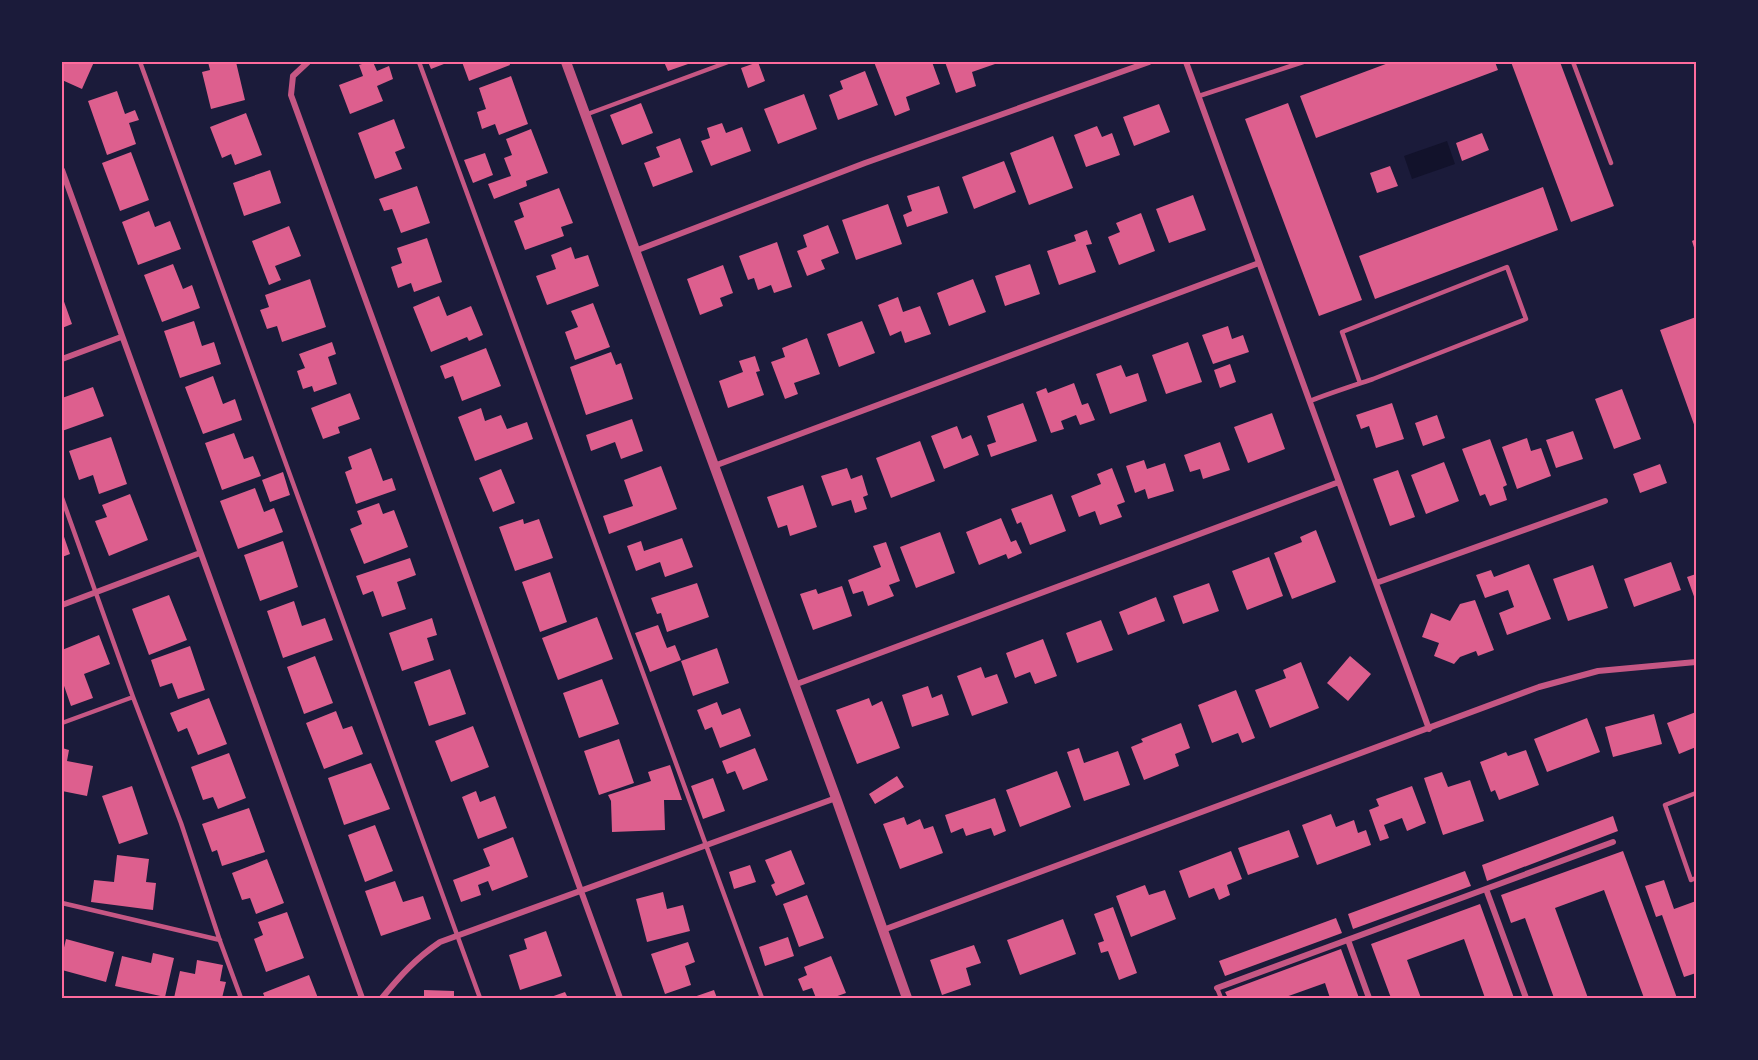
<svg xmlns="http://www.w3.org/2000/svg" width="1758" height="1060" font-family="'Golos Text',sans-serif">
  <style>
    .water { fill: #12122b }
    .building { fill: #dd5f8e }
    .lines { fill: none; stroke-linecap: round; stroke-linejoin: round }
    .service { stroke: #c65784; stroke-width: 4.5 }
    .minor { stroke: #c65784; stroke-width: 6 }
    .tertiary { stroke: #c65784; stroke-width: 10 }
    .neatline { fill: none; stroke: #ff6b9d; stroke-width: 2 }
  </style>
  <rect width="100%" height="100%" fill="#1b1b3a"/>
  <path class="water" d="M1447 141 1455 164 1412 179 1404 156Z"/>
  <path class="building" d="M62 62H94L82 89 62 80Z
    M208 62H236L245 100 211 109 202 72 210 70Z
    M368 62H373L377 71 389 66 393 79 377 86 383 101 350 114 339 85 363 76 359 65Z
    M428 62H449L431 69Z
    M462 62H509L510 65 469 81Z
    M664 62H687L688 64 668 71Z
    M758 62 765 81 748 88 741 68Z
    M874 62H932L940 84 906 97 910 110 895 116Z
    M945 62H994L995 64 972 72 976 86 956 93Z
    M1391 62H1495L1498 70 1316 138 1300 96Z
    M1511 62H1560L1614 206 1571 222Z
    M865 71 878 105 838 120 829 95 843 89 840 81Z
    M511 76 528 124 499 135 495 124 482 129 477 112 486 109 479 88Z
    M117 91 125 114 135 110 139 120 129 123 136 144 107 155 88 101Z
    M804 94 817 129 778 144 764 109Z
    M641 103 653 133 622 145 610 115Z
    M1288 103 1362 300 1319 316 1245 119Z
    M1159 104 1170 132 1134 146 1123 117Z
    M246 113 262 155 235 165 231 154 222 158 210 127Z
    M394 119 405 148 395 152 402 169 375 179 358 133Z
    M722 123 726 133 742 127 751 151 711 166 701 141 710 138 707 128Z
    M1097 126 1102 137 1112 133 1120 155 1086 167 1074 135Z
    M531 129 548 173 526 181 527 186 494 199 488 184 511 176 504 158 512 155 506 139Z
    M1482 133 1489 150 1462 161 1456 143Z
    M1053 136 1073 188 1029 205 1010 153Z
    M680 138 693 172 653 187 644 163 660 157 656 147Z
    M131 152 149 200 120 211 102 163Z
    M485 153 493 175 473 183 464 160Z
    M1004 161 1016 192 974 209 962 177Z
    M1390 166 1398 186 1377 193 1370 173Z
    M270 170 281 203 244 216 233 183Z
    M417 186 430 223 401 233 392 209 384 211 379 199Z
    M939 186 948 213 907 227 903 215 912 211 907 196Z
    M1543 187 1558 230 1375 299 1359 256Z
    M559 188 573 223 561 227 564 236 525 250 514 221 524 217 519 203Z
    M1193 195 1206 230 1169 243 1156 209Z
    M888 204 902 244 856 260 842 220Z
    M149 211 155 227 170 221 181 249 138 265 122 222Z
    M1141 213 1155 251 1119 265 1108 237 1120 232 1116 223Z
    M828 225 839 253 821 260 825 269 807 276 797 251 807 247 803 235Z
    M289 226 301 256 275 266 281 280 269 285 252 241Z
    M1087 230 1092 244 1086 245 1096 272 1059 285 1047 251 1076 241 1074 235Z
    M427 238 442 282 414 292 411 283 398 288 391 267 402 263 397 248Z
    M1696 239V254L1692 241Z
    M777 242 792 287 774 293 771 285 758 290 754 278 748 280 739 256Z
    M571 247 575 259 588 255 599 286 547 305 536 276 556 269 551 255Z
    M173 264 183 289 192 285 200 308 162 322 144 275Z
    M1030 264 1040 294 1005 306 995 276Z
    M723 265 733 293 720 298 723 306 700 315 687 279Z
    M310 279 326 327 282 342 277 326 267 329 260 310 269 307 265 295Z
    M973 279 986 312 949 326 937 293Z
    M62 296 72 324 62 328Z
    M439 296 447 316 471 306 483 335 469 341 467 337 431 352 413 307Z
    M898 297 903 312 920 306 931 334 905 343 901 331 890 336 878 305Z
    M593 303 610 347 575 360 565 332 578 327 571 311Z
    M1696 317V430L1660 330Z
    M194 321 202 346 214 342 221 364 180 378 164 331Z
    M862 321 875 353 839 367 827 334Z
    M1228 326 1232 339 1243 335 1249 352 1213 364 1202 335Z
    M807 338 820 374 794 383 798 394 785 399 771 362 785 357 782 348Z
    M332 342 336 354 328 357 337 384 314 392 312 386 303 389 297 371 305 368 299 354Z
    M1188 342 1202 382 1166 394 1152 355Z
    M486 348 501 386 462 401 453 376 445 379 440 366Z
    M611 352 616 365 621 363 633 399 586 415 570 367Z
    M755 356 760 371 756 372 764 395 728 408 719 381 743 372 739 361Z
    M1230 364 1236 382 1220 388 1214 370Z
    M1121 365 1126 377 1138 373 1147 401 1110 414 1096 374Z
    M213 376 223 404 235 399 242 420 203 434 185 387Z
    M1074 383 1082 405 1088 403 1095 420 1080 425 1076 415 1061 421 1064 429 1051 433 1036 392 1046 388 1048 393Z
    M93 387 104 416 62 431V398Z
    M1622 389 1641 439 1614 449 1595 399Z
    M350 393 360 419 338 427 340 433 323 439 311 408Z
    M1023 403 1037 441 991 457 987 445 996 442 987 416Z
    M1392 403 1404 439 1376 448 1369 426 1361 429 1356 415Z
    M481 408 485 421 501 415 507 429 527 422 533 439 475 461 458 417Z
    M1272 413 1285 449 1248 463 1234 427Z
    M1437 415 1445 438 1423 446 1415 423Z
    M632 419 643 451 621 459 615 442 591 451 586 435Z
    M957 426 962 439 971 435 979 455 944 469 931 436Z
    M1573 431 1583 459 1556 468 1546 440Z
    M234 433 244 459 253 456 261 476 222 490 205 443Z
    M111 437 127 484 99 494 93 475 79 480 69 451Z
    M1527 438 1531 451 1541 448 1551 476 1517 489 1502 447Z
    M1490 439 1507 485 1503 487 1507 500 1490 506 1485 494 1480 496 1462 449Z
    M920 441 935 481 891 498 876 458Z
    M1220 442 1230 470 1203 479 1200 469 1190 472 1184 455Z
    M371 448 383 481 392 478 396 490 356 504 345 472 352 469 348 457Z
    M1144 460 1147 469 1165 463 1174 491 1148 499 1145 489 1135 493 1126 466Z
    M1444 462 1459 501 1426 514 1411 475Z
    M1660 464 1667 483 1640 493 1633 474Z
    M661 466 677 509 609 534 603 516 633 506 624 480Z
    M847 468 851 479 862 475 868 495 863 497 867 509 855 513 851 500 832 506 821 476Z
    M1112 468 1125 502 1117 505 1122 517 1100 525 1095 511 1079 517 1071 496 1101 484 1097 474Z
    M501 469 515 503 493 512 479 478Z
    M1398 470 1415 517 1390 526 1373 479Z
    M283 472 290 495 270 502 262 480Z
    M803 485 817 527 790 536 787 525 778 528 767 497Z
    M255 488 264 512 274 508 283 532 238 549 220 501Z
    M130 494 148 540 109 556 95 521 107 517 102 505Z
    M1052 494 1066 531 1030 545 1021 522 1017 524 1011 509Z
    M379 503 383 514 394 510 408 547 364 564 350 529 362 524 357 511Z
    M1001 518 1011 542 1016 540 1022 553 1008 559 1006 554 979 565 966 532Z
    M523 519 524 524 539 519 553 558 515 571 499 527Z
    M1316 530 1336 582 1292 599 1274 553 1302 542 1300 537Z
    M62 531 70 554 62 557Z
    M940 532 955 573 916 588 900 547Z
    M682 538 693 567 665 577 660 562 636 571 627 546 641 541 644 551Z
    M283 541 298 587 260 601 244 555Z
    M886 542 900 581 889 585 894 596 868 606 863 591 853 594 848 580 881 567 873 546Z
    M1269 557 1283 596 1247 610 1232 571Z
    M410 558 416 575 397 582 406 609 382 617 373 591 363 595 356 576Z
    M1671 562 1681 590 1634 607 1624 579Z
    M1529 564 1551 619 1507 635 1499 613 1514 607 1508 590 1485 598 1476 575 1491 570 1494 577Z
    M1593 565 1608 608 1568 621 1553 579Z
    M550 572 567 622 540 632 522 582Z
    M1696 574V602L1687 577Z
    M697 583 709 617 667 632 661 613 657 614 651 598Z
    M1209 583 1219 611 1183 624 1173 596Z
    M842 586 852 616 813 630 800 594 816 589 818 594Z
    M169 595 187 640 149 655 132 609Z
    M1156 597 1165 621 1128 635 1119 612Z
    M1475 600 1494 650 1478 656 1476 651 1460 657 1454 664 1434 656 1439 643 1422 637 1431 613 1450 621 1460 604Z
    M294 601 302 626 325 618 333 640 283 658 267 611Z
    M597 617 613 659 558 680 542 638Z
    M432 618 437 635 427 638 434 660 402 671 389 633Z
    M1101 620 1113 650 1077 663 1066 633Z
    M658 625 667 648 675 645 681 660 650 672 635 633Z
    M99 635 110 664 84 674 93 698 71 706 62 680V650Z
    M1043 639 1057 676 1035 684 1030 672 1015 678 1006 653Z
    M190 646 205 690 178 699 172 683 160 687 151 660Z
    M717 648 729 683 693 696 681 661Z
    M315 656 333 703 304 714 287 667Z
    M1350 656 1371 674 1348 701 1327 683Z
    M1301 662 1319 708 1270 728 1255 690 1286 678 1283 670Z
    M981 667 985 678 997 674 1008 703 972 716 957 676Z
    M450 669 466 714 429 726 414 682Z
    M602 679 619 724 579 738 563 693Z
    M928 686 932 698 942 694 949 715 912 727 902 695Z
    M1236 690 1255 738 1242 743 1238 733 1212 743 1198 705Z
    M209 698 227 744 198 755 187 728 178 732 170 713Z
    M869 698 872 706 882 701 900 748 857 764 836 710Z
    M717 702 722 715 740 708 751 736 720 748 712 727 705 730 697 710Z
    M336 711 343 729 352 726 363 754 324 769 306 723Z
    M1696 712V747L1679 754 1667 723Z
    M1654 714 1662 744 1613 757 1605 727Z
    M1587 718 1600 752 1547 772 1534 739Z
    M1181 723 1190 748 1175 754 1179 766 1144 780 1131 747 1143 742 1141 739Z
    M473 726 489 767 451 782 435 741Z
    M619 739 634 783 599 795 584 751Z
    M62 748 69 750 67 761 93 766 87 796 62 791Z
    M755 748 768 780 743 790 735 771 727 774 722 761Z
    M1079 748 1084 763 1118 751 1130 785 1084 801 1067 752Z
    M1526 750 1539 785 1499 800 1495 790 1491 792 1480 762 1506 752 1508 756Z
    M229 753 246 798 218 809 213 797 203 800 191 767Z
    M371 763 390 809 344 825 328 778Z
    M670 765 682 800H664L665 830 612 832 611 801 608 795 651 781 648 772Z
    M1057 771 1071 807 1020 827 1006 790Z
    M1442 772 1448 787 1470 780 1484 821 1443 835 1424 778Z
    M897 776 904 787 875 804 869 794Z
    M713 778 725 811 703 819 691 786Z
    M132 786 148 834 119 844 102 796Z
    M1412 786 1426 823 1407 831 1402 818 1384 825 1389 838 1380 841 1369 810 1379 806 1376 799Z
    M476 791 480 802 495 796 507 828 478 839 462 797Z
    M995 798 1006 831 994 836 991 828 966 836 963 828 951 833 945 815Z
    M249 808 265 852 222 866 217 850 212 852 202 824Z
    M1331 814 1336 827 1354 820 1358 833 1366 830 1371 845 1317 865 1302 825Z
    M1613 816 1618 831 1487 881 1482 865Z
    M904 817 907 825 920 819 924 829 933 826 943 853 900 869 883 824Z
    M375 825 393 871 365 882 348 835Z
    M1289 830 1299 857 1248 875 1238 848Z
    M513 837 528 877 492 891 488 881 478 885 481 895 461 902 453 880 490 866 483 849Z
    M791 850 805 884 776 896 771 885 775 883 765 860Z
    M1231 851 1242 879 1227 885 1230 895 1219 900 1214 888 1189 898 1179 871Z
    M1623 851 1677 998H1644L1604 890 1555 908 1588 998H1554L1525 918 1511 923 1501 895Z
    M117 855 149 859 146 882 156 883 153 910 91 902 94 880 114 882Z
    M267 859 284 903 256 914 250 898 242 900 232 873Z
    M750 865 756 882 734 889 729 872Z
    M1465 871 1471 886 1353 929 1348 914Z
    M1664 880 1674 909 1696 901V973L1684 977 1662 915 1656 917 1645 886Z
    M395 881 403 902 423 896 431 919 381 936 365 891Z
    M1145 885 1149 895 1165 890 1176 919 1131 937 1116 896Z
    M663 892 667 909 683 905 690 931 647 942 636 899Z
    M807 895 824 938 799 947 783 904Z
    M1480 904 1514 998H1485L1464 939 1407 960 1421 998H1391L1371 944Z
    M1113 907 1137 973 1119 980 1108 951 1101 953 1098 943 1104 941 1094 914Z
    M287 912 304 958 266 972 254 939 263 935 258 922Z
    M1336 918 1342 933 1225 976 1219 961Z
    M1063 919 1076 954 1020 975 1007 940Z
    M546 931 562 976 520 990 509 955 527 949 524 939Z
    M788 937 794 956 765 966 759 947Z
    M66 939 114 952 106 982 62 970V956Z
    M688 942 695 962 685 966 691 985 665 994 651 954Z
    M974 945 981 963 966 968 971 985 942 995 930 960Z
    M1341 949 1359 998H1330L1325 983 1283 998H1228L1225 992Z
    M153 953 174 958 165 997 115 986 122 956 151 963Z
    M831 956 846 993 832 998H816L812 988 803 991 798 979 807 975 804 967Z
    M197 960 223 965 220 981 226 982 222 998H174L180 971 195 974Z
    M309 975 318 998H265L263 993Z
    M424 990 454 991V998H424Z
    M714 990 717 998H691Z
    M565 992 568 998H548Z"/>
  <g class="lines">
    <path class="service" d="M140 62 480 998
      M419 62 762 998
      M1573 62 1611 163
      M1199 96 1303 62
      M585 115 728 62
      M1310 401C1330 393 1352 386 1373 379L1526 319 1507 267 1342 332 1360 383
      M62 498 133 697 181 823 220 941 241 998
      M62 723 133 697
      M1696 793 1665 805 1691 880 1696 878
      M62 903 220 940
      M1217 988 1221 998"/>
    <path class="minor" d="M308 62 293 76 291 95 620 998
      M1186 62 1429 729
      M62 170 362 998
      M635 251 865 163 1149 62
      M62 359 121 337
      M714 466 1259 263
      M1376 583 1605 501
      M62 605 200 553
      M794 685 1339 482
      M1486 889 1526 998
      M883 930 1539 687 1598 671 1696 662
      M1348 940 1369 998
      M1217 988 1613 842
      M382 998C400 976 415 959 440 942L836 798"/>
    <path class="tertiary" d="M566 62 836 798 907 998"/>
  </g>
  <rect width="1758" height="1060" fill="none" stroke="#1b1b3a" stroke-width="126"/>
  <rect x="63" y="63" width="1632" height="934" class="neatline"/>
</svg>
